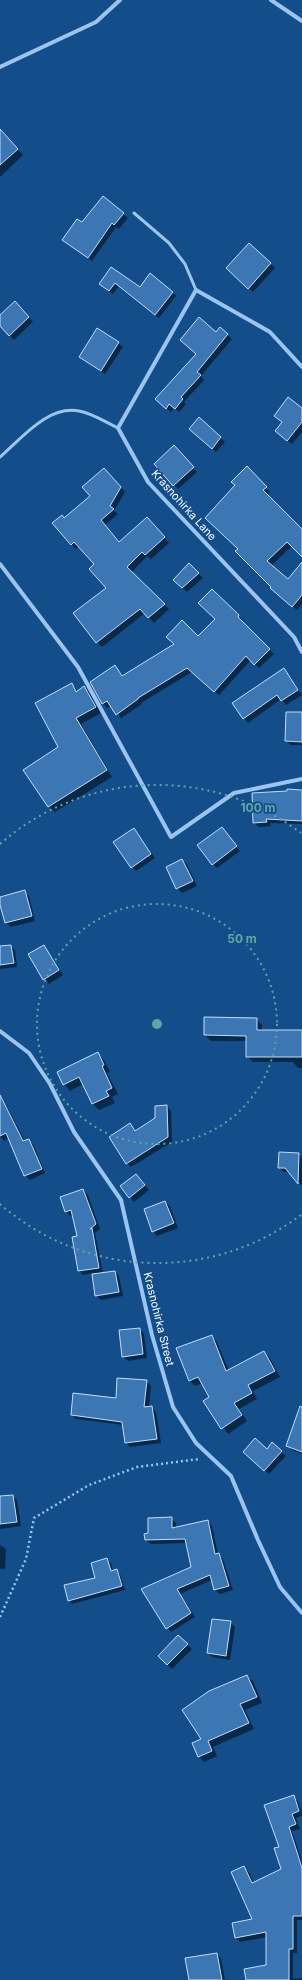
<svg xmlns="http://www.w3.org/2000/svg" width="302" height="1980" font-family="Inter,sans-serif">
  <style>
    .shadow { fill: #0007 }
    .building { fill: #3c77b3; stroke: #c1defc }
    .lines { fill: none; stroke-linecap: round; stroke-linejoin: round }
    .path { stroke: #9bc5f0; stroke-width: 2.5; stroke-dasharray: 2 3; stroke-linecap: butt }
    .service { stroke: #9bc5f0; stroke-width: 3 }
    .minor { stroke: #9bc5f0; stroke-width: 4 }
    .ring { fill: none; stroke: #63a6a1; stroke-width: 2; stroke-dasharray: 2 4 }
    .labels { text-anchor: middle; stroke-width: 3.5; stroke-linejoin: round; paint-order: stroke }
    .street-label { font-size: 11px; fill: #fff; stroke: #134d8a }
    .centre { fill: #63a6a1; stroke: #134d8a; stroke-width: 2 }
    .ring-label { font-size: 12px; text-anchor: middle; font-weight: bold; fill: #63a6a1; stroke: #134d8a; stroke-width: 3.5; stroke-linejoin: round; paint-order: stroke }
  </style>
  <rect width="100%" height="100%" fill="#134d8a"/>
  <path class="shadow" d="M0 130 23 155 0 177Z
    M123 214 128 218 119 229 116 227 92 261 63 240Z
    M249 244 275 268 253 292 232 272Z
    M111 268 140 288 172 292 176 296 159 318 119 286 113 294 104 288Z
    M15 303 33 322 14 340 0 325V316Z
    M220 328 232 339 201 376 204 380 184 402 186 404 179 412 174 407 171 412 160 403Z
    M98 329 123 347 105 374 80 357Z
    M302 410V432L292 444 281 435 283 423 275 416Z
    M199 419 225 442 216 452 194 433Z
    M178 451 197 472 178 489 155 464Z
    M247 468 270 492 266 495 302 535V556L292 546 271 566 288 580 302 564V604L297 610 276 592 239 549 236 485Z
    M109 474 125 492 114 511 118 514 105 525 120 543 152 524 169 543 151 559 147 556 131 573 169 609 154 623 145 613 102 647 97 642 107 588 96 564 79 546 76 549 71 544 64 519 92 496Z
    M189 564 203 578 187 592 174 580Z
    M212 591 243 620 241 622 274 654 259 668 251 660 219 695 192 672 141 703 142 704 121 718 111 705 107 708 103 703 115 667 123 676 198 638 216 619Z
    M284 669 302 695 286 705 281 699 248 723 244 718Z
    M72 684 78 692 84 687 90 693 101 713 81 724 112 777 55 812 49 806Z
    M302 713V745H291L286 741Z
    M302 791V824L270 823 271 826 259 827 254 823Z
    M133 829 155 858 136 871 132 867Z
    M226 833 240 851 217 868 213 864Z
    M182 860 187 864 197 886 182 893 177 888Z
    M24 891 29 896 35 921 11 927 6 923 0 898Z
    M11 946 15 950 17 967 0 969V947Z
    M44 946 63 975 49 984 29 955Z
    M256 1019 262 1025V1031L302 1030V1068H298L293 1062H253L247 1056V1041H211L205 1035Z
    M98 1054 104 1060 110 1072 107 1073 118 1094 112 1097 115 1103 99 1110 93 1104 83 1084 70 1091 64 1084Z
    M2 1100 6 1105 25 1141 28 1140 33 1144 45 1173 30 1180 25 1175 9 1138 4 1141 0 1136V1101Z
    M167 1106 171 1111 172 1142 131 1167 127 1163 130 1125 136 1132 156 1119Z
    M299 1154 302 1158V1186L289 1172H284L279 1167Z
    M140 1180 149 1190 134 1202 130 1197Z
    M83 1190 88 1195 100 1229 95 1233 103 1273 115 1272 119 1276 123 1296 101 1300 96 1295 93 1273 83 1275 79 1271 78 1237 73 1215 70 1216 66 1211Z
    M165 1202 170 1206 178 1228 157 1236 153 1231Z
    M140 1329 144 1334 147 1358 128 1361 123 1356Z
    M212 1336 217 1342 229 1371 264 1352 270 1358 280 1377 253 1391 257 1399 239 1409 247 1421 228 1434 204 1401 210 1397 203 1383 195 1386 189 1380Z
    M146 1381 151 1386 149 1408 152 1407 156 1412 161 1443 130 1447 126 1442 124 1425 76 1419 72 1415 117 1399Z
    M302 1427V1454L292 1450 287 1446Z
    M267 1450 281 1452 286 1456 269 1474 249 1456Z
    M12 1496 17 1500 21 1526 0 1529V1497Z
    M171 1518 176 1523V1528L208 1521 212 1526 218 1554 223 1559 233 1590 220 1594 215 1590 212 1580 180 1594 195 1617 171 1632 142 1589 192 1567 187 1543 151 1544 146 1540 149 1534Z
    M0 1545 6 1549 5 1569H0Z
    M107 1560 111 1563 113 1571 117 1570 120 1574 125 1590 72 1604 69 1600 96 1579Z
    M230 1622 235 1627 230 1660 212 1657 208 1653Z
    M178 1636 192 1649 172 1669 159 1656Z
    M247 1676 253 1681 262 1703 245 1710 254 1729 213 1747 217 1756 204 1762 199 1756 203 1739Z
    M293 1796 298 1801 302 1813V1816L296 1818 300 1829 292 1831 302 1861V1920H297V1953H293V1979L302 1978V1980H247L267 1966V1937L240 1942 236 1938 254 1920 244 1868 249 1872 254 1883 282 1870 280 1848Z
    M217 1954 221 1958 225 1980H190Z"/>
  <path class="building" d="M0 129 18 149 0 165Z
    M103 196 124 213 114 225 112 223 88 258 62 240 77 219 82 222Z
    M249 243 271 263 248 289 226 268Z
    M111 267 140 287 150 273 173 292 155 315 115 283 109 291 99 284Z
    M15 301 29 317 9 336 0 326V315Z
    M199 317 216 332 220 327 228 334 197 372 201 375 181 397 183 399 175 409 169 404 166 409 155 399 196 354 180 340Z
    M97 328 119 342 101 371 79 357Z
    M288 397 302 408V422L287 441 275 431 282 422 274 416Z
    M199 417 221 437 212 449 189 429Z
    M174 445 194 467 173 486 154 464Z
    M247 466 267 487 263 490 302 529V557L287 542 267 561 288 579 302 562V595L292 607 270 588 271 587 235 551 238 549 205 518 235 485 231 482Z
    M104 468 121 487 110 506 114 509 101 520 119 542 147 517 165 537 145 555 142 552 127 567 165 604 148 618 140 609 96 643 73 613 106 588 89 569 94 564 74 542 71 545 52 523 62 515 64 518 90 496 82 487Z
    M189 563 199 573 182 588 173 580Z
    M212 589 239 615 238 617 270 649 254 665 246 656 214 692 187 668 138 698V699L116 715 107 701 102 704 90 682 115 665 122 676 174 644 166 637 182 620 198 636 215 619 198 603Z
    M284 668 298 690 281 701 277 695 243 719 232 703Z
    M72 683 76 692 84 686 96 707 76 718 107 770 48 807 23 770 58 747 35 703Z
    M286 712H302V742L285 741Z
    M287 789 302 790V821L266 819 267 822 253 823 252 793 287 791Z
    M222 827 237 846 212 865 197 845Z
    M134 828 151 854 131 868 113 842Z
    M182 859 193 881 176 889 166 867Z
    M25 890 32 916 5 923 0 905V897Z
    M11 945 14 963 0 965V946Z
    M44 945 59 970 43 980 28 954Z
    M204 1017 257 1018V1030H302V1057H246V1036L204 1035Z
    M98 1052 104 1065 102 1066 112 1088 106 1091 109 1096 92 1104 79 1077 63 1085 57 1072Z
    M0 1095 23 1141 29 1139 42 1169 24 1176 6 1133 0 1136Z
    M167 1105 168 1137 126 1164 109 1137 130 1123 135 1131 155 1118V1106Z
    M279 1152 299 1153 298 1184 285 1168H278Z
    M136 1174 145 1185 129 1198 120 1186Z
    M83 1189 96 1224 90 1229 92 1228 99 1268 78 1271 72 1237 77 1236 71 1210 65 1212 60 1197Z
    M165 1201 174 1223 152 1232 144 1209Z
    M115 1271 119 1292 95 1296 92 1274Z
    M140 1328 143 1354 122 1357 119 1330Z
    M212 1335 226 1371 264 1351 275 1371 248 1385 252 1393 234 1403 242 1415 221 1429 203 1401 209 1397 198 1377 189 1381 176 1348Z
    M117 1378 147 1380 144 1407 152 1406 157 1439 125 1443 122 1422 71 1415 73 1393 116 1398Z
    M300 1406 302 1407V1452L286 1446Z
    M255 1438 267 1449 272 1442 282 1451 264 1471 243 1452Z
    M13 1495 17 1522 0 1524V1496Z
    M172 1517V1528L208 1520 215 1554 219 1553 229 1586 214 1590 210 1575 177 1589 191 1613 166 1629 141 1589 191 1567 185 1539 145 1540 144 1534 148 1533V1518Z
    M107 1558 111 1571 117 1569 122 1586 68 1601 64 1585 95 1578 91 1563Z
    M212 1619 231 1621 226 1656 207 1653Z
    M178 1635 188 1644 167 1665 158 1656Z
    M247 1675 257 1697 240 1704 249 1723 208 1741 212 1751 198 1757 192 1743 201 1739 182 1710 209 1691Z
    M294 1795 299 1811 292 1814 296 1824 289 1827 302 1868V1916H293V1949H289V1980H246L244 1969 266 1965V1932L235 1938 232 1923 252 1919 231 1872 244 1866 252 1883 281 1869 274 1848 279 1847 264 1805Z
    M217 1953 222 1980H189L185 1958Z"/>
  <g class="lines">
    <path class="path" d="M0 1617 26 1559 34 1518 89 1485 137 1467 199 1459"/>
    <path class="service" d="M134 213 169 243 185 264 196 290
      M0 457C22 438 48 405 79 411 92 413 107 423 118 428"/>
    <path class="minor" d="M271 0 302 21
      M0 67 96 22 120 0
      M302 367 270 332 196 290 118 428 148 482 294 637 302 652
      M0 564 78 667 171 837 234 793 302 779
      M0 1031 29 1053 50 1084 74 1132 121 1200 152 1335 173 1407 196 1443 231 1476 258 1540 280 1587 302 1613"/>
  </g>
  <g class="ring">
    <circle cx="157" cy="1024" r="120"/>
    <path d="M301 1215A239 239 0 0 1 0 1204M0 844A239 239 0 0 1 301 833"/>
  </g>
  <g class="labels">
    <g class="street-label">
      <text transform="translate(184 505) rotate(48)" y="4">Krasnohirka Lane</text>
      <text transform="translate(159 1319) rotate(76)" y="4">Krasnohirka Street</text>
    </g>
  </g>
  <circle cx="157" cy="1024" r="6" class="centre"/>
  <g class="ring-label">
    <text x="258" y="812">100 m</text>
    <text x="242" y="943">50 m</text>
  </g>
</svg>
